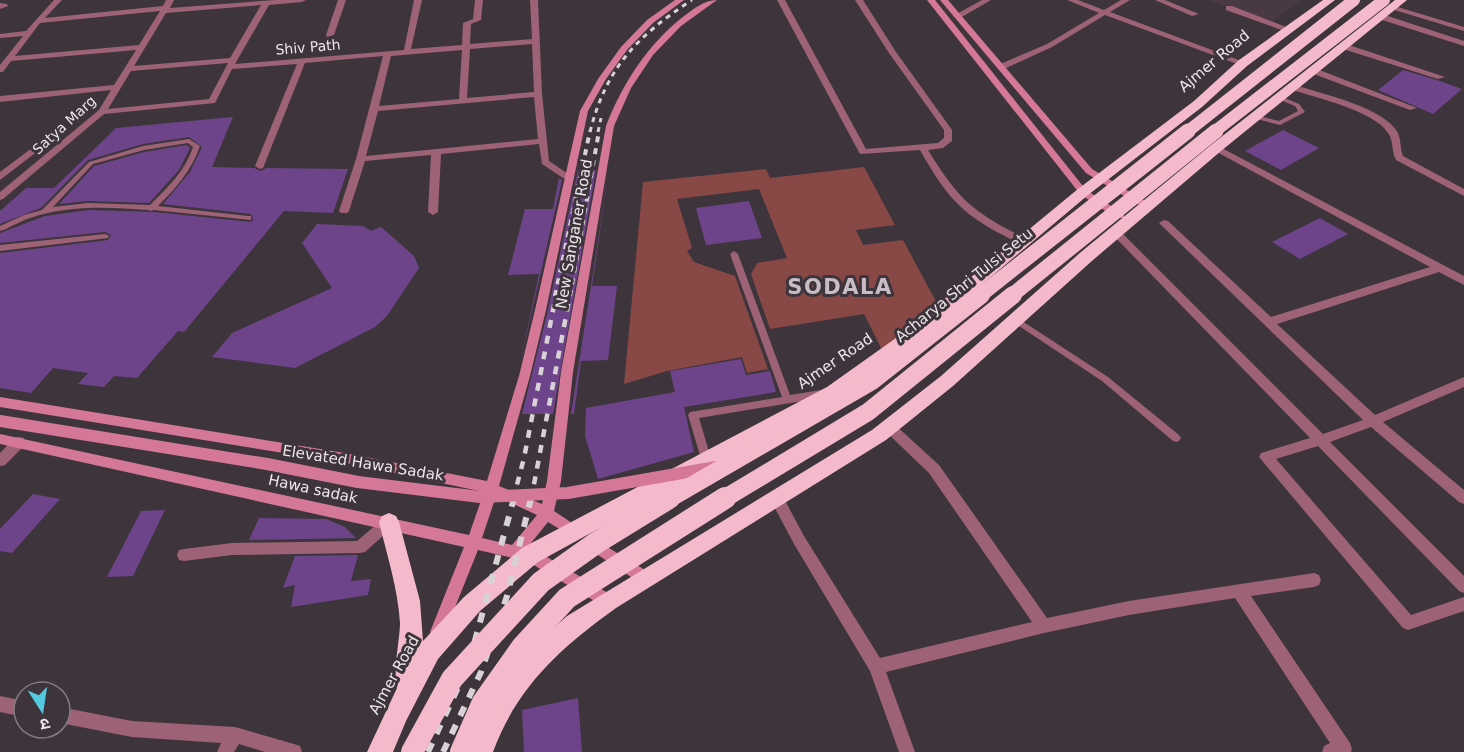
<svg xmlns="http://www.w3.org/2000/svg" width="1464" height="752" font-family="'DejaVu Sans','Noto Sans Devanagari',sans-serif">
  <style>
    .built { fill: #483944 }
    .green { fill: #884845 }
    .building { fill: #6d448a }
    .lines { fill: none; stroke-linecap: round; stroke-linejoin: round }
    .lane { fill: #9d6275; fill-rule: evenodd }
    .street { fill: #9d6275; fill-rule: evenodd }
    .secondary { fill: #d57897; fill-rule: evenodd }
    .highway { fill: #f4bacb; fill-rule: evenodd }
    .rail-far3 { stroke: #d8d2d6; stroke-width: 3; stroke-dasharray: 5 5; stroke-linecap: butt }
    .rail-far2 { stroke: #d8d2d6; stroke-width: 4; stroke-dasharray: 6 6; stroke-linecap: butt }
    .rail-far1 { stroke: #d8d2d6; stroke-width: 4.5; stroke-dasharray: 8 8; stroke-linecap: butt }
    .rail { stroke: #d8d2d6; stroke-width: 6; stroke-dasharray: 10 10; stroke-linecap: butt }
    .secondary-bridge { stroke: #d57897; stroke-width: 12 }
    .highway-bridge-far3 { stroke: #f4bacb; stroke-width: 12 }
    .highway-bridge-far2 { stroke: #f4bacb; stroke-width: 15 }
    .highway-bridge-far1 { stroke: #f4bacb; stroke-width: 18 }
    .highway-bridge { stroke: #f4bacb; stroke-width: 22 }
    .labels { text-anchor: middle; stroke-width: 6; stroke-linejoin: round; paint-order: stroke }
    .far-street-label { font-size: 14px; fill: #ece6ea; stroke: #3d353b }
    .street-label { font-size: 15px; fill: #ece6ea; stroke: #3d353b }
    .district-label { font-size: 21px; font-weight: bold; letter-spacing: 1.5px; fill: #c8bdc5; stroke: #3d353b }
  </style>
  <rect width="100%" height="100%" fill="#3d353b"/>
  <path class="built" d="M1208 0H1302L1269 24 1226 9 1227 7Z"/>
  <path class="green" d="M864 167 895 225 856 230 863 245 903 240 938 305 882 350 864 314 770 329 751 274 757 263 787 258 759 189 677 199 692 248 687 251 694 262 735 276 768 369 747 373 742 357 667 371 624 384 643 182 766 169 770 178Z"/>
  <path class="building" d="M1403 70 1440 81 1462 89 1433 114 1378 90Z
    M233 117 212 167 254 168 261 171 266 168 348 169 333 213 284 211 184 332 178 331 137 378 114 376 104 387 78 384 88 373 53 368 31 393 0 388V253L108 240 111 235 105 232 0 243V233L45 216 89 210 154 212 251 222 253 220 251 214 163 204 190 172 202 147 189 137 143 144 88 160 41 208 0 224V211L26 188H54L116 128Z
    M1283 130 1319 148 1281 170 1245 151Z
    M187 145 190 148 179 170 149 203 88 201 59 204 94 166 144 152Z
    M578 170H596L553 414H522L548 310Z
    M609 170 592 286H617L608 360 581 361 574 414H571Z
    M559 178 562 180 520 363 539 274 508 275 525 209H553Z
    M749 201 762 238 706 245 696 208Z
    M1320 218 1348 234 1300 259 1272 242Z
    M317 224 363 226 371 231 381 227 414 256 419 268 387 316 375 327 295 368 212 357 232 333 332 288 302 243Z
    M741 359 746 375 770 371 776 392 684 407 694 452 598 479 585 436 586 408 675 392 670 371Z
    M33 494 60 499 12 553 0 551V529Z
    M165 510 133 576 107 577 141 511Z
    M259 518 326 519 345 527 356 538 249 540Z
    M358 555 351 581 371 579 368 595 291 607 295 585 283 588 295 556Z
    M578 698 582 752H524L522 710Z"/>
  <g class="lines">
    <path class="lane" d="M1280 96 1299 104 1305 112 1280 125 1253 118V116L1255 115 1279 121 1298 111 1295 106 1278 99V97Z
      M189 139 200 146C192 170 176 188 158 206L248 216H251V220L154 210 151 211 148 210C109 207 68 205 30 218 20 221 10 228 0 231V226L24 215 42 210 89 162 143 146ZM188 143 193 147C185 171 168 187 150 205L88 203 53 207 93 164 144 150Z
      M105 234 109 236 108 238 0 251V245Z
      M734 251 738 254 790 395 821 390 824 392 826 394 824 396 821 398 699 418 712 462 710 465 707 466 704 465 702 462 688 415 690 412 782 397 730 254Z
      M1016 317 1108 377 1179 435 1181 438 1179 441 1176 442 1173 441 1102 381 1013 322 1012 320Z"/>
    <path class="street" d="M54 0H62L45 18 163 6 166 0H174L170 8 275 0H306L302 2 269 5 235 64 404 50 414 0H422L411 49 462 45 463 23 473 19 475 0H483L481 20 471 24 470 44 532 39 530 0H538L542 94 549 161 574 178 572 180H566L542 164 539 144 441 154 438 212 433 215 428 212 431 155 365 161 349 211 347 213H341L339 211 356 159 383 56 305 63 263 168 260 169 255 166 297 64 232 69 215 103 104 114 3 199 0 200V192L99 110 111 90 0 102V96L114 85 136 50 11 61 3 72H0V65L23 36 0 38V34L26 31ZM261 5 230 58 134 66 166 13ZM160 11 139 45 15 56 40 23ZM532 44 534 92 467 98 470 49ZM462 50 459 99 379 106 391 56ZM228 63 209 99 108 109 131 71ZM534 97 538 139 366 156 378 111Z
      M338 0H346L334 35 327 37 326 35Z
      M777 0H785L866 149 938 143 944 138V130L889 53 855 0H863L896 52 952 130V141L943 148 928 150C960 202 974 213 1029 240L1030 242 1029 244C1020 246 1011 239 1003 235 959 213 944 192 920 150L860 154Z
      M982 0H991L960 18 953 16Z
      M1067 0H1078L1104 10 1121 0H1130L1110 12 1247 63 1240 65 1105 15 1052 47 1004 69H998V65L1047 44 1099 13Z
      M1155 0H1165L1199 14 1192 16Z
      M0 3 7 4 8 6 0 9Z
      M1391 5 1464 27V31L1391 9Z
      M1226 6H1232L1294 30 1287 32 1226 10Z
      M1379 15H1385L1464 41V46L1379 19Z
      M1343 45H1349L1445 77 1438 79 1343 49Z
      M1311 69H1317L1417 108 1410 110 1311 73Z
      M1289 85H1295C1322 94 1384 107 1398 133 1401 140 1400 149 1403 156L1464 189V196L1396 160C1391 151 1394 141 1388 133 1375 111 1314 97 1289 89Z
      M52 133 55 134V138L0 180V172Z
      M1216 145 1464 276V285L1439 272 1277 324 1375 415 1464 377V387L1383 422 1464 490V504L1459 502 1371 427 1330 442 1464 576V593L1459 591 1318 446 1276 459 1411 615 1464 597V611L1408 630 1403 628 1259 457 1261 453 1310 438 1110 232 1111 230H1119L1323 434 1363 420 1159 223 1164 220 1168 221 1271 317 1430 267 1213 150 1211 148Z
      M889 422 893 423 939 465 1047 618 1129 601 1314 573 1319 575 1321 580 1319 585 1314 587 1251 596 1350 743 1352 749 1351 752H1322L1324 746 1330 743 1235 598 1129 615 1044 633 886 672 915 752H899L870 671 794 544 769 497 771 493 776 491 781 493 804 536 880 658 1032 622 929 473 885 431 883 427 885 423Z
      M19 437 24 438 25 442 24 446 5 465 0 466V453L14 438Z
      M389 516 394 518 396 522 394 526 365 552 360 553 232 555 184 561 179 560 177 555 179 550 184 549 232 543 357 541 384 518Z
      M0 696 24 701V717L0 712Z
      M60 707 132 721 235 727 294 744 300 746 302 752H265L239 744 234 752H217L221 743 132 737 60 723Z"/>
    <path class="secondary" d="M675 0H684L653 23 627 50 606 79 588 111 546 310 530 376 499 486 542 504 547 481 561 372 606 126C623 83 647 45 684 16 694 9 704 0 717 0L681 26 653 55 631 88 614 126 573 372 561 481 554 511 581 529 583 533 581 537 576 539 548 522 527 548 535 550 613 596 615 601 613 606 608 608 603 606 527 561 478 550 443 637 438 639 433 637 430 632 464 547 0 444V434L469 535 484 492 351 464 0 407V397L351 454 487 481 519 376 535 310 580 111 598 79 621 47 647 20ZM496 496 537 515 512 545 482 538Z
      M927 0H935L1086 190 1124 214V218H1116L1080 194Z
      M940 0H948L1092 169 1150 204V208H1144L1086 173Z
      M591 537 650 573 652 578 650 583 645 585 640 583 586 547 584 543 586 539Z"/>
    <path class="highway" d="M1323 0H1335L1247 66 1202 107 1088 195 915 341 839 397 538 562 480 611 438 659 406 721 393 752H367L397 688C392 677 400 639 400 623 398 589 387 555 379 522L382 516 389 513 396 516 399 522 420 601 423 641 464 597 522 548 827 387 903 333 1078 189 1194 101 1239 60Z
      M1395 0H1407L1221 151 1093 260 953 386 886 440 616 608C560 648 517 687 493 752H467L487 702 529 650 567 616 872 430 941 376 1081 252 1211 145Z"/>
    <path class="rail-far3" d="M590 132C606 68 637 36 692 0
      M598 132 601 118"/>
    <path class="rail-far2" d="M555 296 590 131
      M570 296 599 131"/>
    <path class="rail-far1" d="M513 500 524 458 556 295
      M531 500 570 295"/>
    <path class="rail" d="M428 752 468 666 514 498
      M443 752 481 672 507 596 531 498"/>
    <path class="secondary-bridge" d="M0 421 267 464 358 482 480 497 568 493 716 467"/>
    <path class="highway-bridge-far3" d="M1187 132 1354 0
      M1214 132 1384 0"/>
    <path class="highway-bridge-far2" d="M979 296 1188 131
      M1011 296 1216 131"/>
    <path class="highway-bridge-far1" d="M667 500 872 381 981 295
      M722 500 868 412 1013 295"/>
    <path class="highway-bridge" d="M412 752 452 679 541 582 596 543 669 498
      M461 752 483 702 522 647 567 598 725 498"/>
  </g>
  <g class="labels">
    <g class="far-street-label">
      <text transform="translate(308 47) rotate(-5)" y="5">Shiv Path</text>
      <text transform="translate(64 125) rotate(-42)" y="5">Satya Marg</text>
    </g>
    <g class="street-label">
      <text transform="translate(1214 61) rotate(-40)" y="5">Ajmer Road</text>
      <text transform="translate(574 234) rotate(-80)" y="5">New Sanganer Road</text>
      <text transform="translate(964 285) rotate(-39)" y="5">Acharya Shri Tulsi Setu</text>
      <text transform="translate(835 361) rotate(-34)" y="5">Ajmer Road</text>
      <text transform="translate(363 463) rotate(9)" y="5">Elevated Hawa Sadak</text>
      <text transform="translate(313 489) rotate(12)" y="5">Hawa sadak</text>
      <text transform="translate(394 675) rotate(-61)" y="5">Ajmer Road</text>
    </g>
    <g class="district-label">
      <text x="840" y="294">SODALA</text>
    </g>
  </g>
  <g transform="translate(42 710) rotate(168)"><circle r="28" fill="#3d353b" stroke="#837c81" stroke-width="1.5"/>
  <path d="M0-4.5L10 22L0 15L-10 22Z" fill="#54cade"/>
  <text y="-9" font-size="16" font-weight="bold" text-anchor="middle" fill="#ece6ea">उ</text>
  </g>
</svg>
